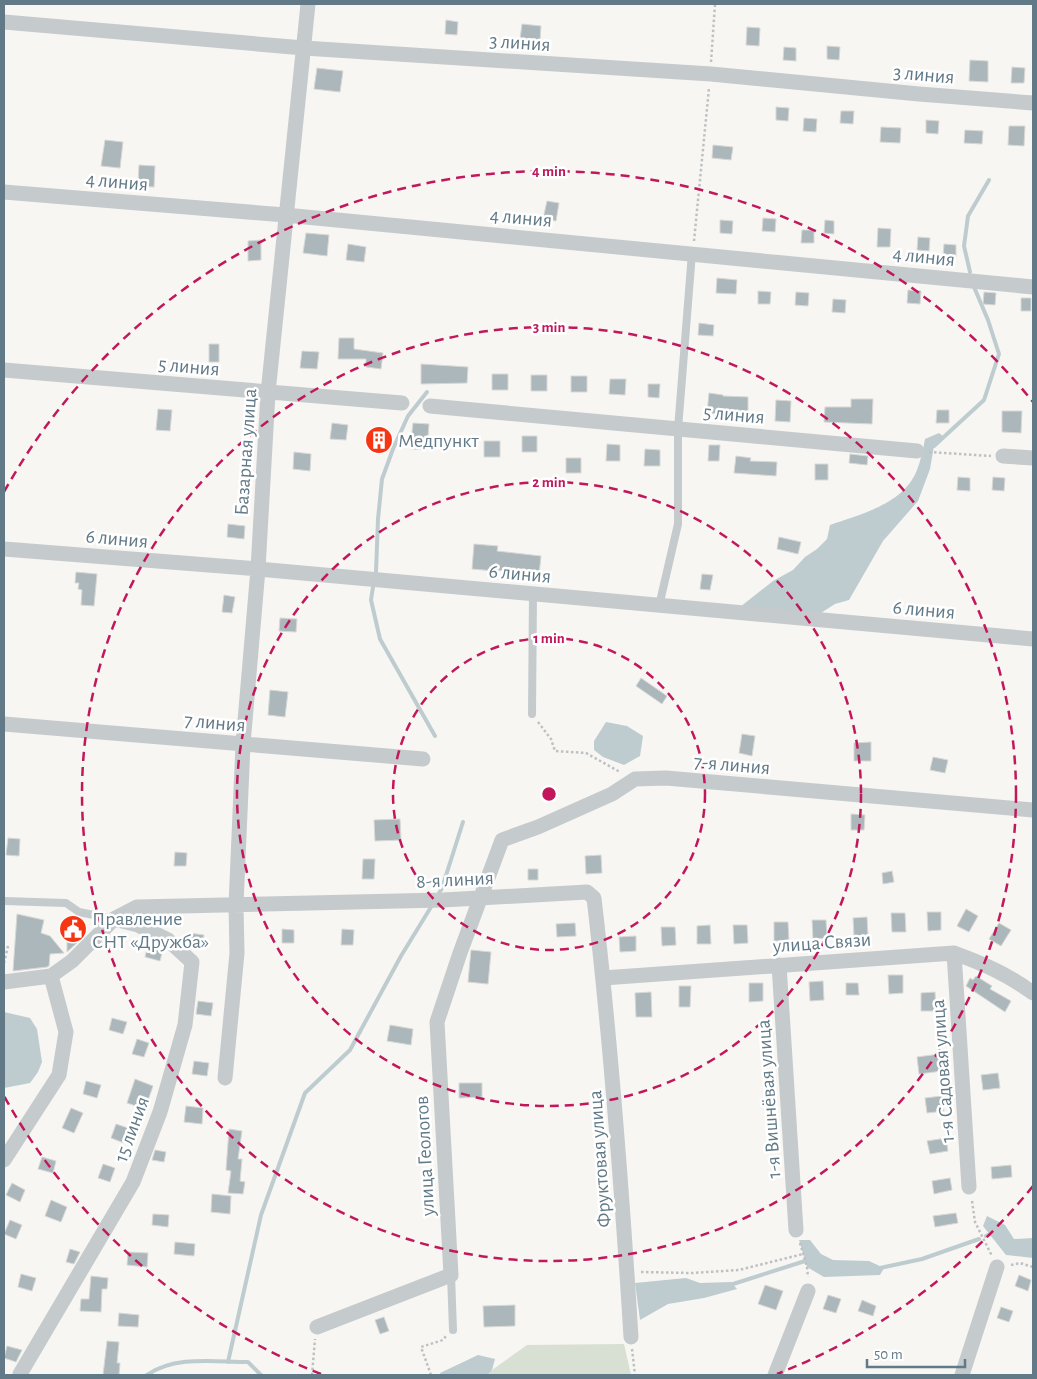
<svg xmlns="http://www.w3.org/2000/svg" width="1037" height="1379" font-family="'Alegreya Sans',sans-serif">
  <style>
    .garden { fill: #d8dfd3 }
    .water { fill: #beccd0 }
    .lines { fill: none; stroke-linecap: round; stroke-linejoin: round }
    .stream { stroke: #beccd0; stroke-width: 4 }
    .building { fill: #acb7bb; stroke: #d8d8d5 }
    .path { stroke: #bec1c3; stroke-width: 2.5; stroke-dasharray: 2.5 2.5; stroke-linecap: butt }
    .lane { stroke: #c5cacd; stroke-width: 8 }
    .street { stroke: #c5cacd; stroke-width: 15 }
    .ring { fill: none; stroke: #c2185b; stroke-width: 2.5; stroke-dasharray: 9 6 }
    .labels { text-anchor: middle; stroke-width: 5; stroke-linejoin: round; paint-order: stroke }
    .street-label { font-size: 20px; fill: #627a87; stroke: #fff }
    .poi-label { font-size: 20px; fill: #627a87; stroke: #fff; text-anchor: start }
    .centre { fill: #c2185b; stroke: #fff; stroke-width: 2.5 }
    .ring-label { font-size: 15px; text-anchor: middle; font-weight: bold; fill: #c2185b; stroke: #fff; stroke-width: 5; stroke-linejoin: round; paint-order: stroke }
  </style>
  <rect width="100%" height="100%" fill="#f7f6f2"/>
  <path class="garden" d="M624 1344 631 1375H485L527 1345Z"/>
  <path class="water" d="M939 433 944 437 934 446 930 469 918 501 883 541 849 600 835 604 813 618 740 607 773 581 793 570 805 557 817 549 827 539 830 525C861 514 904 504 917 470 921 460 923 449 925 439Z
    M606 722 627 726 643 736 640 756 624 765 603 757 594 750V741Z
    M4 1012 30 1018 37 1029 42 1062 38 1072 30 1083 4 1088Z
    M987 1216 1005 1225 1014 1239 1033 1238V1258L1006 1255 983 1226Z
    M799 1240H810L821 1254 833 1260 869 1261 884 1268 880 1275 824 1277 807 1267Z
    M686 1278 700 1283 731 1282 737 1289 704 1298 668 1304 640 1320 635 1283Z
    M478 1355 495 1359 492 1370 487 1375H441L440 1373Z"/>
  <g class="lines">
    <path class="stream" d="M970 272 964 246 968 216 989 180
      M934 446 984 400 999 354 988 320 974 287
      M376 572 378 519 382 479 393 449 408 416 427 392
      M373 587 371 600 380 639 435 736
      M438 895 442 888 463 822
      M986 1236 990 1234
      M880 1268 922 1259 979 1239
      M730 1285 805 1261H809
      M228 1362 261 1215 305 1093 350 1050 401 956 431 907
      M147 1375C175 1355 216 1362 248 1362L261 1375"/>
  </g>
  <path class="building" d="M446 20 458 22 457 35 445 34Z
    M522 24 541 26 540 41 520 39Z
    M747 27 760 28 759 46 746 45Z
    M827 46 840 47 839 60 827 59Z
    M784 47 796 48V61L783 60Z
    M970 60 988 61V82L969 81Z
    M1012 67 1025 68 1024 83H1011Z
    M317 68 343 71 340 92 314 89Z
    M776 107 789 108 788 121 776 120Z
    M841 111H854L853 124 840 123Z
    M804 118 817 119 816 132 803 131Z
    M926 120 939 121 938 134 926 133Z
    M1009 126H1025L1024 146 1008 145Z
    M881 127 901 128 900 143 880 142Z
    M965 130 983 131 982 144 964 143Z
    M105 140 123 142 120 168 101 166Z
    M713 145 733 147 731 160 712 158Z
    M139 165 155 166 154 187 138 186Z
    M547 201 559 203 556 221 543 219Z
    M763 218 776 219 775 232 762 231Z
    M720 220 733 221 732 234 720 233Z
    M825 220 834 221V234L824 233Z
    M878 228 891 229 890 247H877Z
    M802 230H814V243H801Z
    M306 233 329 235 327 256 303 253Z
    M918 237 930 238 929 251 917 250Z
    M261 240V260L248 261V241Z
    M348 244 366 247 364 262 346 260Z
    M944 244 956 245V257H943Z
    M717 278 737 280 736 294 716 293Z
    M908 290 921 291 920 304 907 303Z
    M758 291 771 292 770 304H758Z
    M796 292 809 293 808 306 795 305Z
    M984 292 996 293 995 305 983 304Z
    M1021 298H1031V311H1021Z
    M833 299 846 300 845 313 832 312Z
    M699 323 714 325 713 336 698 335Z
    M339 338H354V349L383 353 381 369 366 367V359H338Z
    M209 344H219V362H209Z
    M302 351 319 352 317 369 300 368Z
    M421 364 468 367 467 383 421 384Z
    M492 374H508V390H492Z
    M531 375H547V391H531Z
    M571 376H587V392H571Z
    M610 379H626L625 395 609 394Z
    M648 384H660L659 398 648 397Z
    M709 393 723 395V396L748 397V416L707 413Z
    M851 399H873L872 424 824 422 825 407H851Z
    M776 400 791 401 790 422 775 421Z
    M158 409 172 410 170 431 156 430Z
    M937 410H949V423H936Z
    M1002 411H1022L1021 433 1002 432Z
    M332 423 348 425 346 440 330 439Z
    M413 423 429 424 427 450 410 449Z
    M373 432 388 434 386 449 371 447Z
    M522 436H537V452H522Z
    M484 441H500V457H484Z
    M607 444 620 445V461H606Z
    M709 445H720L719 461H708Z
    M645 449 660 450V466H644Z
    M294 452 311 454 310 471 293 469Z
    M850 454 868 456 867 465 849 463Z
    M736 456 751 458 750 461 777 462 776 476 734 473Z
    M566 458H581V473H566Z
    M815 464H828V480H815Z
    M958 477 970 478V491L957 490Z
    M993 477 1005 478 1004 491 992 490Z
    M228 524 245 526 244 539 227 537Z
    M779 537 801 542 798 554 777 549Z
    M474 544 498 546 497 551 541 556 539 575 496 570 495 571 472 569Z
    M76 572 97 574 94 606 81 605 82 590 78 589 79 583H75Z
    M702 574 713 575 710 590 700 589Z
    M224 595 235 597 232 613 222 612Z
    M280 618 297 619 296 632 279 631Z
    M641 678 667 696 662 704 636 686Z
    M270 690 288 692 285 717 268 715Z
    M742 734 755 736 752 756 739 753Z
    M871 742V761H854V743Z
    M933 757 948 760 945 773 930 770Z
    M851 814 865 815 864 830H851Z
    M400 819 401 840 375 841 374 820Z
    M8 838 20 839 19 856 6 855Z
    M175 852 187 853 186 866H174Z
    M601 855 602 873 586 874 585 856Z
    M363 859H375L374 879H362Z
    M528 869H538V880H528Z
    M892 871 894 882 883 884 882 873Z
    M966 909 978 916 969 932 957 926Z
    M927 912H941V930L928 931Z
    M891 913H905L906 932H892Z
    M17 914 44 920 41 933 50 936 64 953 50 954 49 966 47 967 13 971Z
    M867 917 868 936H854L853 918Z
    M812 920H826L827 938 813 939Z
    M77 921 78 939 79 941 67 952V922Z
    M774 922H788L789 941H774Z
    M575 923 576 936 557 937 556 924Z
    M999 923 1011 930 1001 946 989 939Z
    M710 925 711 944H697V926Z
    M733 925H747L748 943 734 944Z
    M661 927H675L676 945 662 946Z
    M282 929 294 930V943H282Z
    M342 929 354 930 353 945H341Z
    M189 933 204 935 202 948 187 945Z
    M636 936V951L620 952 619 937Z
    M148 945 163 949 160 961 145 957Z
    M471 950 491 952 488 984 468 982Z
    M888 975H903V993L889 994Z
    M976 976 992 986 990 989 1011 1001 1005 1012 966 986 970 978 973 980Z
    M823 981 824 1000 810 1001 809 982Z
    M749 983H763V1001L749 1002Z
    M846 983H858L859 995H846Z
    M679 986H691L690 1007H679Z
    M651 992 652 1017H636L635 993Z
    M935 992 936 1011H921V993Z
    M198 1001 213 1003 211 1016 196 1014Z
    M112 1018 127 1022 123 1034 109 1030Z
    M390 1025 413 1029 411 1045 387 1041Z
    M137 1039 149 1043 144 1057 132 1054Z
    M940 1054 942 1071 919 1074 917 1057Z
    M194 1061 209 1063 207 1076 192 1074Z
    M998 1073 1000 1088 983 1090 981 1075Z
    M135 1079 153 1086 145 1109 127 1103Z
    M86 1081 101 1085 97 1098 83 1094Z
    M459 1083H482V1097L459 1098Z
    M942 1096 944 1111 927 1113 925 1098Z
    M186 1106 203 1108 202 1124 184 1122Z
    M71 1108 83 1113 74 1133 62 1128Z
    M116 1124 128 1128 124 1143 111 1138Z
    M229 1129 242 1131 238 1159H242L240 1181 245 1182 243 1194 228 1193 231 1171 226 1170Z
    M946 1138 948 1151 930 1154 927 1141Z
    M155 1150 166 1152 164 1162 152 1160Z
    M42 1157 56 1161 53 1173 38 1169Z
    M103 1164 115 1168 110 1182 98 1178Z
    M1011 1165 1012 1177 992 1179 991 1167Z
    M950 1178 952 1190 934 1194 932 1181Z
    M12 1183 25 1190 20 1202 6 1195Z
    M212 1194 231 1196 230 1214 211 1212Z
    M51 1200 67 1207 61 1222 45 1216Z
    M956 1213 958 1223 935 1227 933 1216Z
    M153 1214 169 1215 168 1227 152 1225Z
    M10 1220 22 1225 16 1239 4 1234Z
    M175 1242 195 1244 194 1256 174 1254Z
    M70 1249 80 1252 74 1264 66 1262Z
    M128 1252 148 1253 147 1267 127 1265Z
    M21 1274 36 1278 32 1291 18 1287Z
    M1019 1275 1031 1280 1028 1291 1015 1286Z
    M91 1276 108 1278 107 1289H102L101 1312 80 1311 81 1299H89Z
    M765 1285 783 1291 776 1310 758 1304Z
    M828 1295 841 1299 836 1313 823 1309Z
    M862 1300 876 1306 873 1316 858 1311Z
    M515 1305V1326L484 1327 483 1306Z
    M1001 1307 1013 1311 1009 1322 997 1318Z
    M119 1313 139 1315 138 1327 118 1326Z
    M384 1317 389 1331 380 1334 375 1320Z
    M107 1341 119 1342 117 1363H120L119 1375H103Z
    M7 1346 22 1350 16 1362 4 1358Z"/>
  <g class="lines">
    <path class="path" d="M711 62 715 4
      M694 241 709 88
      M929 452 991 456
      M538 722 551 739 555 751 586 753 620 772
      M4 963 8 946
      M972 1201 975 1222 992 1256
      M800 1243 807 1267 808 1277
      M1011 1265 1020 1263 1033 1267
      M641 1272 692 1273 739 1270 803 1254
      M632 1349 635 1375
      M312 1375 315 1339
      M431 1375 421 1347 443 1340 446 1336"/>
    <path class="lane" d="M659 606 678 524V429L692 253
      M532 714 533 594
      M4 901 66 903 79 912 113 919
      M451 1275 453 1330"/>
    <path class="street" d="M4 22 304 48 711 74 919 94 1033 103
      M4 192 285 215 1033 287
      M4 370 402 403
      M430 406 917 451
      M1003 456 1033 458
      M4 549 258 569 1033 639
      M4 724 423 759
      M954 953 969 1187
      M779 965 796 1230
      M603 978 954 953C984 964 1007 974 1033 993
      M4 982 51 976 72 961 114 919 137 907 443 900 587 892 594 898C611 1044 622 1191 631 1337
      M225 1078 237 953 236 905 243 744 258 569 268 393 308 4
      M4 1160 59 1075 66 1032 51 976
      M317 1327 451 1275 437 1022 460 953 502 840 538 827 612 794 635 779 666 778 1033 810
      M20 1374 133 1182 160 1112 185 1025 192 962 168 940 138 925 114 919
      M775 1375 808 1291
      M962 1375 997 1267"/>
  </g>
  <g class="ring">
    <circle cx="549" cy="794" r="156"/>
    <circle cx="549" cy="794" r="312"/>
    <circle cx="549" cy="794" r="467"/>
    <path d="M1033 1186A623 623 0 0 1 777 1374M321 1374A623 623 0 0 1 4 1096M4 492A623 623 0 0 1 1033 402"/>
  </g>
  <defs>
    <g id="building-disc" transform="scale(1.4375)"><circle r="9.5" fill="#f63513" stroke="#fff"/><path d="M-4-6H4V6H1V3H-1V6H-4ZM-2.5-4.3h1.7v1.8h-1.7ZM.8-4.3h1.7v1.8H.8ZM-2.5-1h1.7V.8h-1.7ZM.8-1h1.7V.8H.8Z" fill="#fff"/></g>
    <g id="civic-disc" transform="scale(1.4375)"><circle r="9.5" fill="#f63513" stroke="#fff"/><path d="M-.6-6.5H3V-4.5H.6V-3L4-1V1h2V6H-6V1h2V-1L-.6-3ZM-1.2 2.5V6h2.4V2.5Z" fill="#fff"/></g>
  </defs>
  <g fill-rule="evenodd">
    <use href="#building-disc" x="379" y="440"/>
    <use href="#civic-disc" x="73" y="929"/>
  </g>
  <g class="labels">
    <g class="street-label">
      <text transform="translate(520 42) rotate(4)" y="7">3 линия</text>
      <text transform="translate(924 74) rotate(5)" y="7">3 линия</text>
      <text transform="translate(117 181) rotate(5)" y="7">4 линия</text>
      <text transform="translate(521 217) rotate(5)" y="7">4 линия</text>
      <text transform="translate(924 256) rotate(6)" y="7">4 линия</text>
      <text transform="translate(189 366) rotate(5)" y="7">5 линия</text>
      <text transform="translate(734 414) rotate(5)" y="7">5 линия</text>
      <text transform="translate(245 452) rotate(-86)" y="7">Базарная улица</text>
      <text transform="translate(117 538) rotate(5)" y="7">6 линия</text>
      <text transform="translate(520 573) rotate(5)" y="7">6 линия</text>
      <text transform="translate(924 609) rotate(5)" y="7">6 линия</text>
      <text transform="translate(215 722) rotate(5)" y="7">7 линия</text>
      <text transform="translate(732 764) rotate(5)" y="7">7-я линия</text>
      <text transform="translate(455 879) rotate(-3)" y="7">8-я линия</text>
      <text transform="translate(822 942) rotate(-4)" y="7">улица Связи</text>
      <text transform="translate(942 1071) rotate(-94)" y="7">1-я Садовая улица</text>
      <text transform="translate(768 1099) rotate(-94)" y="7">1-я Вишнёвая улица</text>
      <text transform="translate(131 1129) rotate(-70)" y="7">15 линия</text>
      <text transform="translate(424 1156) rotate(-93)" y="7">улица Геологов</text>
      <text transform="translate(599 1159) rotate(-94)" y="7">Фруктовая улица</text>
    </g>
    <g class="poi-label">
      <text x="398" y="447">Медпункт</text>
      <text x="92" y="925">Правление<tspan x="92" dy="23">СНТ «Дружба»</tspan></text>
    </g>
  </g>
  <circle cx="549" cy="794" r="8" class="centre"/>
  <g class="ring-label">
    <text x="549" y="176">4 min</text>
    <text x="549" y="332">3 min</text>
    <text x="549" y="487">2 min</text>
    <text x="549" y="643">1 min</text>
  </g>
  <rect width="1037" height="1379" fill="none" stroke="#627a87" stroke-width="10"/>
  <path d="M867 1359v8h98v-8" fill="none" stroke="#627a87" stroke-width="2.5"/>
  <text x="874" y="1359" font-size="15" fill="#627a87" stroke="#ffffff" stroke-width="4" paint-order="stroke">50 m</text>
</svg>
